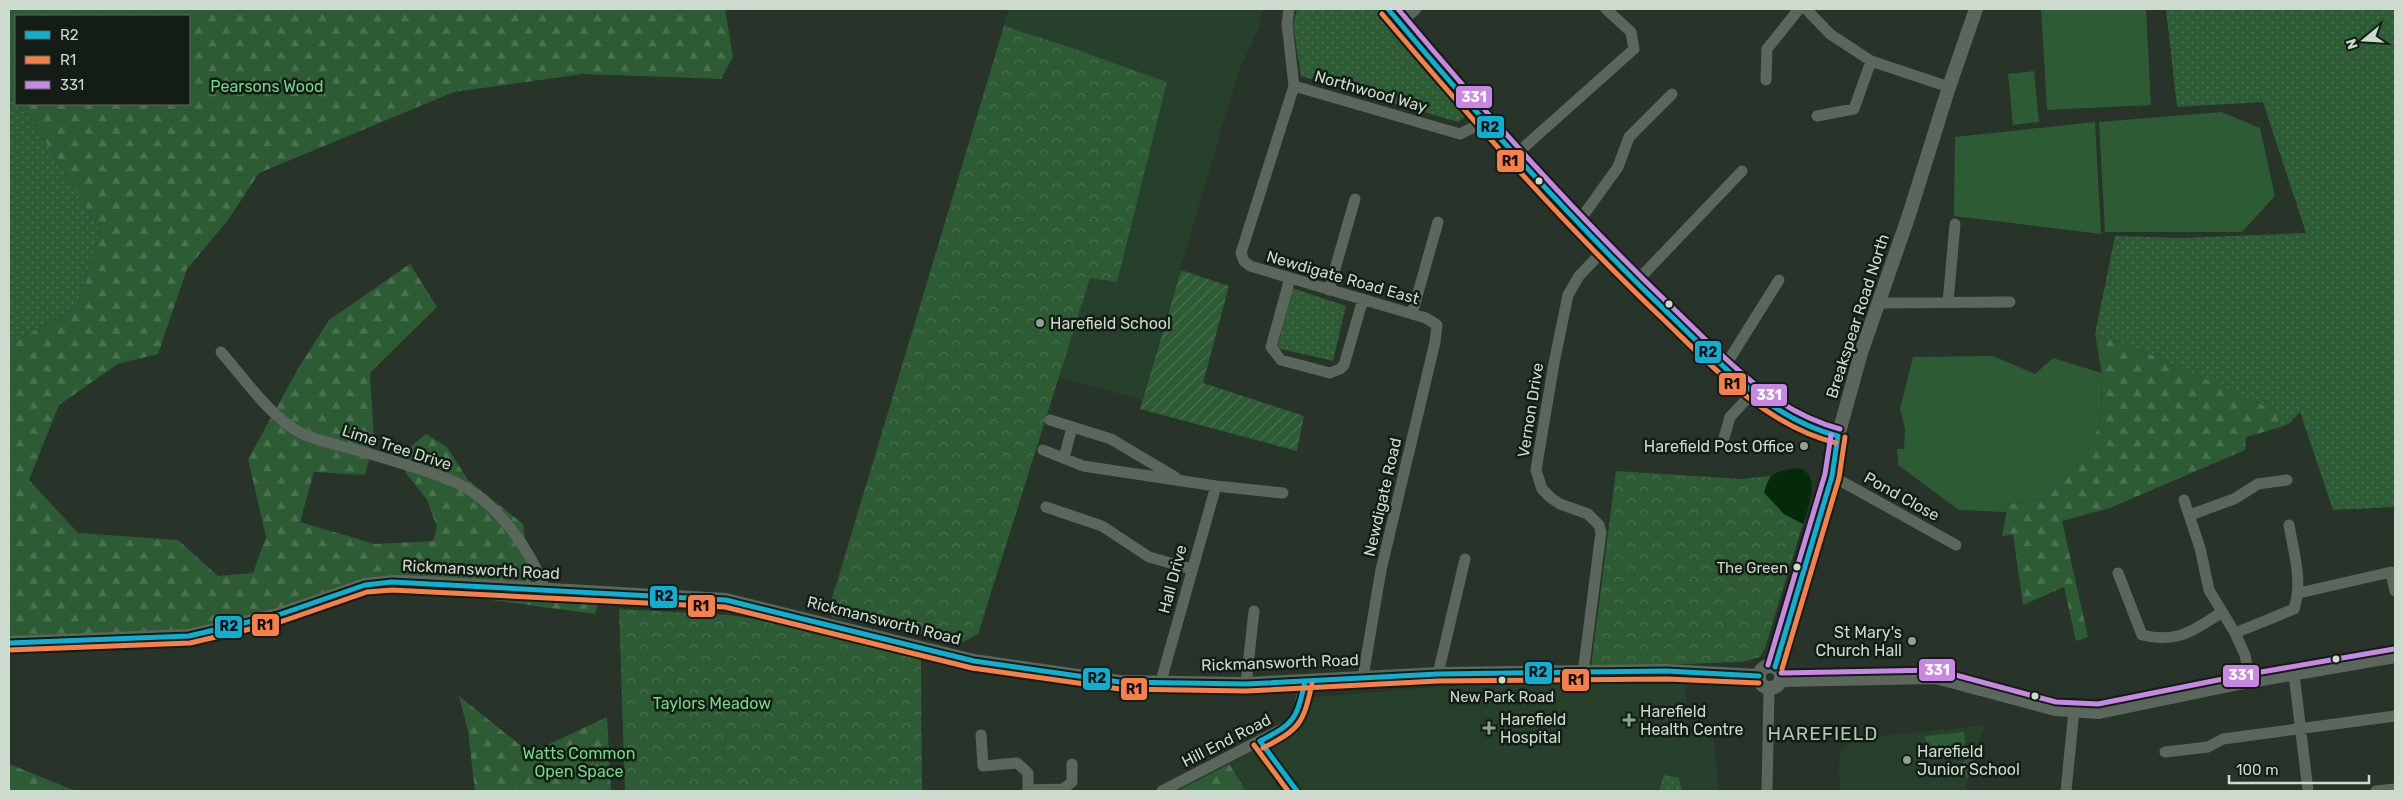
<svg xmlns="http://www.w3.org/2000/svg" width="2404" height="800" font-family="Rubik,sans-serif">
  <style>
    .built { fill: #27402b }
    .grass { fill: url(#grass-dots) }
    .forest { fill: url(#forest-firs); fill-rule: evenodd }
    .park { fill: url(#park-crowns) }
    .garden { fill: url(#garden-furrows) }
    .pitch { fill: #2c5b34 }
    .water { fill: #04290b }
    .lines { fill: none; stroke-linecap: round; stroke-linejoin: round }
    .minor { stroke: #5b665c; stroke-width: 11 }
    .tertiary { stroke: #5b665c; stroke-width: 14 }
    .bus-1-casing { stroke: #131d15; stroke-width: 9 }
    .bus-2-casing { stroke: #131d15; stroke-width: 9 }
    .bus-3-casing { stroke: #131d15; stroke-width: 9 }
    .bus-1 { stroke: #0dafd3; stroke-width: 5 }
    .bus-2 { stroke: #f78048; stroke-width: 5 }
    .bus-3 { stroke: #c787e3; stroke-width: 5 }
    .bus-dot { fill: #cddace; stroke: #131d15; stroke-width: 2 }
    .poi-dot { fill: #93a095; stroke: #131d15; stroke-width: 2 }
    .labels { text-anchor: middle; stroke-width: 5; stroke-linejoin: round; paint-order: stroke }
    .bus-label { font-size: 15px; fill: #cddace; stroke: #131d15; text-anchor: end }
    .park-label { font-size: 16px; fill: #72d984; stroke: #131d15 }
    .street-label { font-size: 16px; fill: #cddace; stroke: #131d15 }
    .poi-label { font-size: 16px; fill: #cddace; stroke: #131d15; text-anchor: start }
    .quarter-label { font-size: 19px; letter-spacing: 1px; fill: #afc8b2; stroke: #131d15 }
    .line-badge { stroke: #131d15; stroke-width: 2 }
    .badge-label { font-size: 14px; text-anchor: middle; font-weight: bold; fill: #fff }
    .pale-badge-label { font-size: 14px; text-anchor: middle; font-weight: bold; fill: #111 }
  </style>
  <defs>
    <pattern id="grass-dots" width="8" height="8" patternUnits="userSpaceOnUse" patternTransform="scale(1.25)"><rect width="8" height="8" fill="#2c5b34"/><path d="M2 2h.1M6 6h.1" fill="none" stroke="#497250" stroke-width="1.8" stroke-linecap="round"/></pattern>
    <pattern id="forest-firs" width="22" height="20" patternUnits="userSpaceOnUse" patternTransform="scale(1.25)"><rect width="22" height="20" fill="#2c5b34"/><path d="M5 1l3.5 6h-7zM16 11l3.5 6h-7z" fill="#497250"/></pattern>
    <pattern id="park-crowns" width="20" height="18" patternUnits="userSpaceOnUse" patternTransform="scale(1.25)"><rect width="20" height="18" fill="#2c5b34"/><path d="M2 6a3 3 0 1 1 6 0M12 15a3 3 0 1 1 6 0" fill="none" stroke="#497250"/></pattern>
    <pattern id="garden-furrows" width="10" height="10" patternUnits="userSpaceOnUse" patternTransform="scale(1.25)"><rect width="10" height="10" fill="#2c5b34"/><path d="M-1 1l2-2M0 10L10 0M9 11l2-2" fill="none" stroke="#497250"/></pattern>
  </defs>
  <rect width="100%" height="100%" fill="#28332a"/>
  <path class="built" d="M1009 9H1263L1259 27 1238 73 1142 400 1058 377 978 634 963 642 832 617 831 602Z
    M1685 674 1687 733 1713 737 1719 791H1246L1229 764 1301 722 1306 698 1566 676Z
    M1986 725 1980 737 1964 791H1840L1839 768 1841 752 1853 739Z"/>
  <path class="grass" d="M1297 9H1385L1472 112 1458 122 1301 76 1293 25Z
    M2166 9H2395V507L2333 510 2300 412 2290 423 2281 427 2275 411 2147 353 2095 334 2115 236 2180 238 2306 233 2263 102 2177 107Z
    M9 96 34 123 100 231 76 307 9 345Z
    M1292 288 1346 306 1333 361 1277 348Z
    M1977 750 1968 778C1958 766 1964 755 1977 750Z
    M1664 775 1679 778 1682 791H1659Z"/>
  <path class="forest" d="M9 9H725L733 57 721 79 583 74 454 92 259 173 228 220 187 269 158 354 118 364 59 405 29 480 78 533 178 540 218 576 253 573 266 537 248 459 299 367 329 320 410 264 437 307 370 373 374 439 365 475 314 472 300 522 375 544 433 541 437 527 427 500 406 473 404 452 426 434 447 447 468 480 523 524 531 582 602 590 595 614 364 583 226 627 9 649V345L76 307 100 231 34 123 9 96ZM16 16H189V104H16Z
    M2095 334 2147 353 2276 411 2281 427 2246 437 2245 450 2110 508 2062 521 2088 637 2076 641 2064 587 2023 605 2013 534 2002 536 2008 504 2044 499 2085 457 2101 421 2102 373Z
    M459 696 530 753 607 717 611 791H475L468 731Z
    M9 764 76 791H9Z
    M1229 764 1246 791H1177Z"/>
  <path class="park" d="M1004 26 1069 47 1167 82 1117 282 1090 278 978 634 963 642 832 617 831 602Z
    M1616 471 1741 479 1770 476 1764 493 1784 514 1803 524 1765 648 1760 657 1742 662 1591 667Z
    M619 609 728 615 778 622 902 649 921 659 922 791H625Z"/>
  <path class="garden" d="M1181 270 1229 286 1203 383 1304 416 1297 451 1140 409Z"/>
  <path class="pitch" d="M2041 9H2146L2151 105 2047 110Z
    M2034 71 2039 122 2013 125 2008 74Z
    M2221 112 2260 128 2275 196 2242 232H2105L2099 122Z
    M2095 122 2101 234 1954 216 1955 137Z
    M1993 356 2035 374 2053 358 2102 373 2101 421 2085 457 2044 499 2008 504 2007 512 1959 510 1898 465 1897 449H1904L1905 428 1900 409 1913 357Z
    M1964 732 1966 754 1927 758 1925 736Z"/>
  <path class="water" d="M1796 468C1823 471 1808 508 1803 524L1784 514 1764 492C1772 470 1774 473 1796 468Z"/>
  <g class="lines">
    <path class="minor" d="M1289 9 1287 24 1294 86 1460 134 1484 122
      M1806 9 1830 34 1871 61 1949 87
      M1400 23 1416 9
      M1766 80 1767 49 1799 9
      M1294 86 1241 253 1244 261 1250 266 1426 318 1437 325 1435 342 1381 570 1363 677
      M1817 116 1854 109 1871 61
      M1514 156 1634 49 1631 32 1606 9
      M1577 224 1618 167 1629 137 1672 94
      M1290 278 1271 347 1281 360 1330 373 1340 369 1344 365 1363 299
      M1635 283 1742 171
      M1329 290 1355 199
      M1948 302 1955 224
      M1878 303 2010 302
      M1412 314 1438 222
      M221 352C243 377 271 418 301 433 320 442 343 446 363 452 394 461 428 470 457 483 497 502 530 549 545 589
      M1725 366 1779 280
      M1050 420 1111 439 1175 477
      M1724 438 1730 417 1754 391
      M1043 450 1083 466 1216 486 1283 493
      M1064 458 1072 427
      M1832 476 1956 545
      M2184 500 2200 548 2209 590 2235 633 2245 655 2250 681
      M1046 507 1102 526 1149 557 1191 569
      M2190 515 2234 499 2258 484 2287 480
      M2118 573 2142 635C2178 644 2194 630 2222 612
      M2299 593 2391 572 2395 591
      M2235 633 2294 609C2303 581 2294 554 2289 525
      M1583 673 1601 532 1599 525 1588 514 1560 504 1551 498 1542 489 1536 470 1554 363 1568 295 1579 276 1603 251
      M1438 674 1465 559
      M2294 674 2308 791
      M1161 681 1216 486
      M1246 684 1254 611
      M981 735 983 766 1017 763 1028 773V791
      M2165 752 2208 747 2223 739 2395 716
      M1028 790 1063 789 1072 782V764
      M1162 791 1288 726 1297 718 1305 682
      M1767 791 1769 689
      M2066 791 2074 710
      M2376 791 2395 789"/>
    <path class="tertiary" d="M1388 9C1479 118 1573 225 1677 322 1711 355 1760 405 1802 424 1814 430 1826 433 1838 436
      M9 643 189 636 278 615 365 585 392 582 427 583 726 600 974 661 1120 682 1246 684 1438 674 1667 671 1759 676
      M1759 677a11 11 0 1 1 22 0a11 11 0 1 1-22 0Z
      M1775 667 1832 473 1838 436 1861 353 1909 215 1949 87 1976 9
      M1781 680 1936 677 2055 709 2099 712 2239 683 2395 656"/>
    <g class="bus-1-casing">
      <path id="bus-1" d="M1388 9C1477 115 1569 218 1669 314 1719 362 1768 418 1838 436
        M9 643 189 636 278 615 365 585 392 582 726 600 974 661 1120 682 1246 684 1438 674 1667 671 1759 676
        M1775 667 1832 476 1838 436
        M1260 741C1295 723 1296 720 1305 682
        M1260 741 1297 791"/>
    </g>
    <g class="bus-2-casing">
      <path id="bus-2" d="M1382 14C1472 120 1563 224 1664 320 1715 369 1765 425 1836 443
        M9 650 190 643 280 622 367 592 392 590 725 607 972 668 1120 689 1246 691 1438 681 1667 679 1759 683
        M1782 669 1839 478 1845 437
        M1254 745 1288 791
        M1263 748C1300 729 1303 724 1312 684"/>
    </g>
    <g class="bus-3-casing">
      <path id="bus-3" d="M1398 9C1485 113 1575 214 1674 309 1723 356 1771 411 1840 429
        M1768 665 1825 474 1831 435
        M1781 673 1937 670 2056 702 2098 704 2238 676 2394 649"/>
    </g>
    <use href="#bus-1" class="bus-1"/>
    <use href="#bus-2" class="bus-2"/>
    <use href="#bus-3" class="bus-3"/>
  </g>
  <g class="bus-dot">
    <circle cx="1539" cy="181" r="4.5"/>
    <circle cx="1669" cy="304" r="4.5"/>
    <circle cx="1797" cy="567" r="4.5"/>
    <circle cx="2336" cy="659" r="4.5"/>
    <circle cx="1502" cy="680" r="4.5"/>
    <circle cx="2035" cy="696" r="4.5"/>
  </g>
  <g class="poi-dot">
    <circle cx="1040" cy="323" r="5"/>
    <circle cx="1804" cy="446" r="5"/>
    <circle cx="1912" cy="641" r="5"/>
    <path d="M1626.5 712.5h5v5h5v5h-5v5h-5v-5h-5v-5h5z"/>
    <path d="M1486.5 720.5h5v5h5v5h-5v5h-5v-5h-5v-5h5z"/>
    <circle cx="1907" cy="760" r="5"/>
  </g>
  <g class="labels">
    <g class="bus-label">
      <text x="1788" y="573">The Green</text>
      <text x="1502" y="702" text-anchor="middle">New Park Road</text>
    </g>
    <g class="park-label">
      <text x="267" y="92">Pearsons Wood</text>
      <text x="712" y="709">Taylors Meadow</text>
      <text x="579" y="759">Watts Common<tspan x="579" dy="18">Open Space</tspan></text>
    </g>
    <g class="street-label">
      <text transform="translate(1371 91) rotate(16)" y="6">Northwood Way</text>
      <text transform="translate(1343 277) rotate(16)" y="6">Newdigate Road East</text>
      <text transform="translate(1857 316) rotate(-72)" y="6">Breakspear Road North</text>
      <text transform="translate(1530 410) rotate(-81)" y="6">Vernon Drive</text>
      <text transform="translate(397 447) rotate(18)" y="6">Lime Tree Drive</text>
      <text transform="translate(1902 496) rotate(29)" y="6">Pond Close</text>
      <text transform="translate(1382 497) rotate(-77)" y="6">Newdigate Road</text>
      <text transform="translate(481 569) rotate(3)" y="6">Rickmansworth Road</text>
      <text transform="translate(1172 579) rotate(-75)" y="6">Hall Drive</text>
      <text transform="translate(884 620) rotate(14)" y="6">Rickmansworth Road</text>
      <text transform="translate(1280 662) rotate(-2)" y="6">Rickmansworth Road</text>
      <text transform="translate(1226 740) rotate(-27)" y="6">Hill End Road</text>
    </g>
    <g class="poi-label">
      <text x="1050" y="329">Harefield School</text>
      <text x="1794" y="452" text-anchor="end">Harefield Post Office</text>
      <text x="1902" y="638" text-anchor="end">St Mary's<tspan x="1902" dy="18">Church Hall</tspan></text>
      <text x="1640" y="717">Harefield<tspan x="1640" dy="18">Health Centre</tspan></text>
      <text x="1500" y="725">Harefield<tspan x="1500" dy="18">Hospital</tspan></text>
      <text x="1917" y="757">Harefield<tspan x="1917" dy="18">Junior School</tspan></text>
    </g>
    <g class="quarter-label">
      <text x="1823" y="740">HAREFIELD</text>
    </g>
  </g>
  <g class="line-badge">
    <rect x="1455" y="85" width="38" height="24" rx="5" fill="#c787e3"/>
    <rect x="1476" y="115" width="29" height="24" rx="5" fill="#0dafd3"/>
    <rect x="1496" y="149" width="29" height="24" rx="5" fill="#f78048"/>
    <rect x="1694" y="340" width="28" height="24" rx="5" fill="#0dafd3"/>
    <rect x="1718" y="372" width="29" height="24" rx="5" fill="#f78048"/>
    <rect x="1750" y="383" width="38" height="24" rx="5" fill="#c787e3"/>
    <rect x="649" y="585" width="29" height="24" rx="5" fill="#0dafd3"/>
    <rect x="687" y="594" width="29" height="24" rx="5" fill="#f78048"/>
    <rect x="251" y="613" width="29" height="24" rx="5" fill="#f78048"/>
    <rect x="214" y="615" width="29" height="24" rx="5" fill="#0dafd3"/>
    <rect x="1918" y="658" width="38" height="24" rx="5" fill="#c787e3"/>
    <rect x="1524" y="661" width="29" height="24" rx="5" fill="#0dafd3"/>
    <rect x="2222" y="664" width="38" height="24" rx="5" fill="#c787e3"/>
    <rect x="1082" y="667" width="29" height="24" rx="5" fill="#0dafd3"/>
    <rect x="1561" y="668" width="29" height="24" rx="5" fill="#f78048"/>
    <rect x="1120" y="677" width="28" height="24" rx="5" fill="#f78048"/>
  </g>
  <g class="badge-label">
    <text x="1474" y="102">331</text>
    <text x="1769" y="400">331</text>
    <text x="1937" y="675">331</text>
    <text x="2241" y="680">331</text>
  </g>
  <g class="pale-badge-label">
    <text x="1490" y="132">R2</text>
    <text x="1510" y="166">R1</text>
    <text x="1708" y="357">R2</text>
    <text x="1732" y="389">R1</text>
    <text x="664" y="601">R2</text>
    <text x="701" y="611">R1</text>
    <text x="265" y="630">R1</text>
    <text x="229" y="631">R2</text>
    <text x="1538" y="677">R2</text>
    <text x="1097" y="683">R2</text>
    <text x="1576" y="685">R1</text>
    <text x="1134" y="694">R1</text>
  </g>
  <rect width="2404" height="800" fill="none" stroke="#cddace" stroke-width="20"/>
  <rect x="15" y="15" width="175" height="90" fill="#131d15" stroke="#5d695f"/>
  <rect x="25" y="31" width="25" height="8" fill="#0dafd3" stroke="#5d695f"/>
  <text x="60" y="40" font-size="15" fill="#cddace">R2</text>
  <rect x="25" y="56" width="25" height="8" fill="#f78048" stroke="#5d695f"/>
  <text x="60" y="65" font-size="15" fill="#cddace">R1</text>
  <rect x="25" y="81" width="25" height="8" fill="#c787e3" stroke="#5d695f"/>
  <text x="60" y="90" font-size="15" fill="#cddace">331</text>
  <g transform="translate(2364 40) rotate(252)" stroke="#131d15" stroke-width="4" paint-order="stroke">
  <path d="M0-4L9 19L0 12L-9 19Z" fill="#cddace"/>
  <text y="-8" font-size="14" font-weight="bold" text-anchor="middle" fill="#cddace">N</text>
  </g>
  <path d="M2229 775v8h140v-8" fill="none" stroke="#cddace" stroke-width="2.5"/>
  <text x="2236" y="775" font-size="15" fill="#cddace" stroke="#131d15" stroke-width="4" paint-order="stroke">100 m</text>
</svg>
